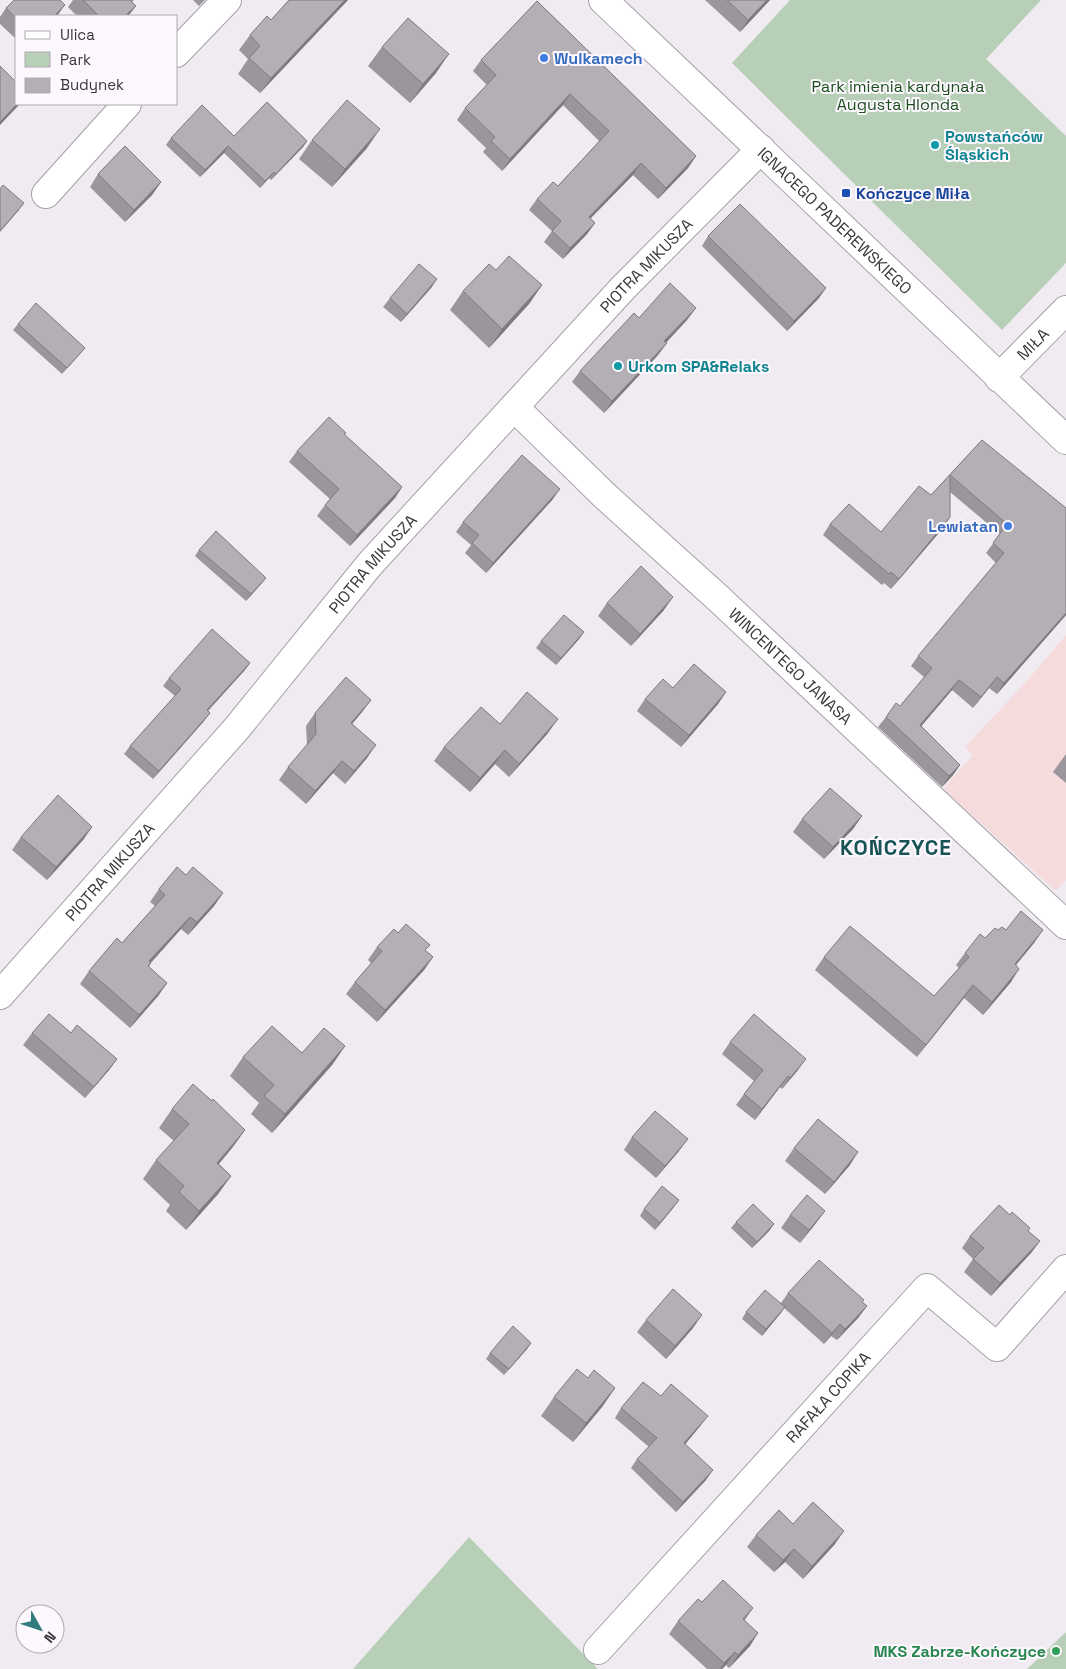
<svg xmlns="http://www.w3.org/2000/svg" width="1066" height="1669" font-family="'Space Grotesk',sans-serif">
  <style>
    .commercial { fill: #f6dbdc }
    .green { fill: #b8cfb7 }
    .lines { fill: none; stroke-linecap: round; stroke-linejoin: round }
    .minor-casing { stroke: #a5a0a7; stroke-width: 30 }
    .secondary-casing { stroke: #a5a0a7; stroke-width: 30 }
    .minor { stroke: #fff; stroke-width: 28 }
    .secondary { stroke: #fff; stroke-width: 28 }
    .wall { fill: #9b969c }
    .shaded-wall { fill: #7e7a7f }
    .building { fill: #b4aeb5; stroke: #7e7a7f }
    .shop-dot { fill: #3f7fe0; stroke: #fdf7fe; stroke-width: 2 }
    .culture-dot { fill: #0f9aa8; stroke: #fdf7fe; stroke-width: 2 }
    .transit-dot { fill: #1a4fb4; stroke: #fdf7fe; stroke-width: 2 }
    .leisure-dot { fill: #2e9e5b; stroke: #fdf7fe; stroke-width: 2 }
    .labels { text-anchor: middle; stroke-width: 4; stroke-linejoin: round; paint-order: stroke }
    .shop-label { font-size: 16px; font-weight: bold; fill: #366cbe; stroke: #fdf7fe; text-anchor: start }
    .park-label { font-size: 16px; fill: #194e1c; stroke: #fdf7fe }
    .culture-label { font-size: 16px; font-weight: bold; fill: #0d838f; stroke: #fdf7fe; text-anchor: start }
    .transit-label { font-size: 16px; font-weight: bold; fill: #164399; stroke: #fdf7fe; text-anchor: start }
    .street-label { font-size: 16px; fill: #39373a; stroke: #fdf7fe }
    .leisure-label { font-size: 16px; font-weight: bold; fill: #27864d; stroke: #fdf7fe; text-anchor: end }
    .district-label { font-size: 21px; font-weight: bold; letter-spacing: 1px; fill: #165355; stroke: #fdf7fe }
  </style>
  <rect width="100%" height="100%" fill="#f0eaf1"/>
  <path class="commercial" d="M1066 635V880L1056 891 943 789 973 755 965 747 1026 682Z"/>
  <path class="green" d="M790 0H1041L986 59 1066 136V263L1002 330 732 63Z
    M469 1537 596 1667 598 1669H353Z
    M1066 1632V1669H1026H1027Z"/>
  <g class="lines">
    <g class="minor-casing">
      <g id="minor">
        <path d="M176 53 227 0"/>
        <path d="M46 194 127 104"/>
        <path id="s1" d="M999 378 1066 310"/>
        <path id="s2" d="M514 407 605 496 718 598 1066 925"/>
        <path id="s3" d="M0 995 237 728 370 564 623 288 761 149"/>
        <path id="s4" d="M598 1650 927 1288 997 1347 1066 1269"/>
      </g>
    </g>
    <g class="secondary-casing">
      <g id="secondary">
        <path id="s5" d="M603 0 1066 440"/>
      </g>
    </g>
    <use href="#minor" class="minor"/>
    <use href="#secondary" class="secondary"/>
  </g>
  <path class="wall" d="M73 0H134L132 2 136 6 128 16H77L68 7Z
    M193 0H205L199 6Z
    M289 0H348L260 93 238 74 248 59 239 50 250 35 271 20Z
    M705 0H770L740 32Z
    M537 1 696 156 688 168 658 199 633 175 590 219 595 223 587 234 563 259 544 242 552 231 529 210 537 199 558 186 599 141 563 105 502 171 483 152 486 148 457 120 465 108 487 85 473 71 481 60Z
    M6 8 16 16V39L0 24V17Z
    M382 47 436 73 410 103 368 66Z
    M234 136 307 141 303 147 271 180 269 178 260 188 224 153 200 177 166 145 171 138Z
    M312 140 367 148 332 187 299 159Z
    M98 174 161 182 152 195 125 222 90 187Z
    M708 236 819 298 787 331 702 246Z
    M496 270 542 285 529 304 489 348 450 310 463 291Z
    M437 279 431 288 401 322 383 307 390 298Z
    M639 318 687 320 666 343 658 355 604 413 572 382 580 371Z
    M18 324 85 348 80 354 62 374 13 330Z
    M344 435 402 487 395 498 350 546 317 516 325 505 330 499 289 462 297 451Z
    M982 440 1066 615 997 694 989 688 973 708 952 690 921 726 960 765 953 775 942 787 878 727 886 717 900 706 924 677 911 666 918 656 996 563 986 553 1000 534 950 492V517L943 528 891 589 884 583 882 585 823 535 830 524 881 532 931 495Z
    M553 499 486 573 465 553 471 545 456 532 463 522Z
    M199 550 266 578 261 584 246 601 195 556Z
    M607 603 664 610 631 646 598 616Z
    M580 638 556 665 536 648 541 641Z
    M250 663 244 671 208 711 210 713 204 721 153 779 124 754 130 746 175 696 163 686 169 678Z
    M673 688 726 692 718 704 681 747 637 711 645 699Z
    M371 700 362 712 352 724 367 758 345 784 333 773 306 804 279 780 288 767 307 745 306 726 315 713Z
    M500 724 548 733 509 777 495 764 470 792 434 761 444 747Z
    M1066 754V783L1053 772Z
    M862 816 853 829 824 859 793 832 802 819Z
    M92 827 83 840 47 880 12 850 21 837Z
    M186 875 223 893 214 906 188 935 181 929 151 963 149 967 167 983 158 996 130 1028 80 984 89 971 122 943 155 906 150 902 159 889Z
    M998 930H1006L1034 943 1016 965 1011 982 983 1015 964 998 917 1057 815 970 824 957 934 996 959 968 956 965 965 953Z
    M398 933 426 951 433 957 424 970 377 1022 346 994 355 982 371 963 368 960 377 947Z
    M32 1033H71L117 1059 109 1070 85 1098 23 1045Z
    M730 1042 798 1070 782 1089 780 1087 755 1120 736 1105 744 1094 754 1081 722 1054Z
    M345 1046 332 1065 272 1133 251 1114 259 1103 230 1076 243 1057 302 1053Z
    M172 1109 245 1130 232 1148 219 1164 231 1176 218 1194 186 1230 166 1211 170 1205 143 1179 156 1160 174 1141 159 1128Z
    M632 1137 679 1151 656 1178 624 1150Z
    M794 1148 850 1165 825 1194 785 1161Z
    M674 1207 655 1230 640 1216 644 1209Z
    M825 1211 816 1223 800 1243 781 1228 790 1215Z
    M736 1222 774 1224 769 1231 752 1248 731 1228Z
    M1028 1231 1040 1241 1031 1253 991 1296 964 1272 973 1259 962 1248 970 1236Z
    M788 1293 862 1302 867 1306 858 1318 837 1340 831 1336 824 1344 784 1308 762 1336 742 1319 746 1312 781 1303Z
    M646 1320 693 1328 666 1359 637 1332Z
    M531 1343 527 1349 504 1375 486 1359 490 1353Z
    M588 1378 615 1388 602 1407 573 1442 541 1416 554 1397Z
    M661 1396 701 1425 685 1444 706 1480 676 1512 631 1468 637 1459 649 1447 615 1418 621 1408Z
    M793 1524 835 1544 803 1579 785 1562 774 1572 747 1547 756 1535Z
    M702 1602 753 1608 745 1620 750 1646 729 1668 726 1665 722 1669H707L669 1634 678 1621Z"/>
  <path class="shaded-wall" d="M345 0H348L260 93 271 78Z
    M767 0H770L740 32 748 20Z
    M65 5 57 16H54Z
    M136 6 128 16H125Z
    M449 54 436 73 410 103 423 84Z
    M570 94 563 105 502 171 510 159Z
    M17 104H20L0 125V122Z
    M380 129 367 148 332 187 345 169Z
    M307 141 303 147 271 180 276 174Z
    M228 146 224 153 200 177 205 170Z
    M696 156 688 168 658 199 666 188Z
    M641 163 633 175 581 228 589 217Z
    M274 172 269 178 260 188 265 181Z
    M161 182 152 195 125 222 134 210Z
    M24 203 19 210 0 232V231Z
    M595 223 587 234 563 259 570 248Z
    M437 279 431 288 401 322 407 314Z
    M542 285 529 304 489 348 502 329Z
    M826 288 819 298 787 331 794 321Z
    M696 308 687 320 656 353 664 341Z
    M667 343 658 355 604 413 612 401Z
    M402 487 395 498 350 546 357 535Z
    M560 489 553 499 486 573 493 563Z
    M950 517 943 528 891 589 899 579Z
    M266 578 261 584 246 601 251 594Z
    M673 597 664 610 631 646 640 634Z
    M1066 613V615L997 694 1004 683Z
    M584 632 580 638 556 665 561 658Z
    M250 663 244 671 201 718 207 710Z
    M997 677 989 688 973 708 981 697Z
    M959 680 952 690 913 736 920 725Z
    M726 692 718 704 681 747 689 735Z
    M371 700 362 712 342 736 351 723Z
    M210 713 204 721 153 779 159 771Z
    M558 719 548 733 509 777 519 764Z
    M376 745 367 758 345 784 354 771Z
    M505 750 495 764 470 792 480 778Z
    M342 761 333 773 306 804 315 791Z
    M960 765 953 775 942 787 949 776Z
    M862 816 853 829 824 859 833 847Z
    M92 827 83 840 47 880 56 867Z
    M223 893 214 906 188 935 197 922Z
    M190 917 181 929 140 974 149 961Z
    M1043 930 1034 943 1006 977 1015 964Z
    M433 957 424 970 377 1022 385 1010Z
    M1019 969 1011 982 983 1015 992 1002Z
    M167 983 158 996 130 1028 139 1015Z
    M973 985 964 998 917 1057 926 1045Z
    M345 1046 332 1065 272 1133 285 1114Z
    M117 1059 109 1070 85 1098 94 1087Z
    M806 1059 798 1070 782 1089 790 1078Z
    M788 1076 780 1087 755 1120 762 1109Z
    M245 1130 232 1148 204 1181 217 1163Z
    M688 1139 679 1151 656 1178 665 1166Z
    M858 1152 850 1165 825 1194 834 1182Z
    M231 1176 218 1194 186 1230 199 1211Z
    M679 1200 674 1207 655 1230 660 1223Z
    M825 1211 816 1223 800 1243 809 1230Z
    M774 1224 769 1231 752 1248 757 1242Z
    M1040 1241 1031 1253 991 1296 1000 1283Z
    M867 1306 858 1318 837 1340 845 1329Z
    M785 1307 781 1313 762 1336 766 1329Z
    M702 1315 693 1328 666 1359 675 1346Z
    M840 1324 831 1336 824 1344 832 1333Z
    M531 1343 527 1349 504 1375 509 1369Z
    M615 1388 602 1407 573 1442 586 1423Z
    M708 1416 701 1425 678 1453 684 1443Z
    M713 1470 706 1480 676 1512 683 1502Z
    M844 1531 835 1544 803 1579 812 1566Z
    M794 1549 785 1562 774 1572 783 1560Z
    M758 1633 750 1646 729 1668 738 1655Z
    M735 1652 726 1665 722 1669H720L724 1663Z"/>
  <path class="building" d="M14 0H60L65 5 54 16H16V18L6 8Z
    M83 0H131V1L136 6 125 16H99Z
    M289 0H345L271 78 249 58 260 46 250 35 267 16 271 20Z
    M727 0H767L748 20Z
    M537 1 696 156 666 188 641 163 589 217 595 223 570 248 552 231 561 221 537 199 553 182 558 186 609 131 570 94 510 159 491 141 495 137 465 108 496 75 481 60Z
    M408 18 449 54 423 84 382 47Z
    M0 66 16 82V104H17L0 122Z
    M347 100 380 129 345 169 312 140Z
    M267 102 307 141 276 174 274 172 265 181 228 146 205 170 171 138 202 105 234 136Z
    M125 146 161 182 134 210 98 174Z
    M3 185 24 203 0 231V189Z
    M740 204 826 288 794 321 708 236Z
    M509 256 542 285 502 329 463 291 489 264 496 270Z
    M419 264 437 279 407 314 390 298Z
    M670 283 696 308 664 341 667 343 612 401 580 371 634 313 639 318Z
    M36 303 85 348 67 368 18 324Z
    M329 417 346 433 344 434 402 487 357 535 325 505 339 489 297 451Z
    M982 440 1066 508V613L1004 683 997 677 981 697 959 680 920 725 960 765 949 776 886 717 896 703 900 706 932 668 918 656 1004 553 993 543 1007 524 950 475V517L899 579 891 572 889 574 830 524 849 504 881 532 919 486 931 495Z
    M522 455 560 489 493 563 472 543 479 535 463 522Z
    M216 531 266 578 251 594 199 550Z
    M641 566 673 597 640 634 607 603Z
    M564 615 584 632 561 658 541 641Z
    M212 629 250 663 207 710 210 713 159 771 130 746 181 689 169 678Z
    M694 664 726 692 689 735 645 699 663 679 673 688Z
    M346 677 371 700 351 723 376 745 354 771 342 761 315 791 288 767 316 734 315 713Z
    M527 692 558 719 519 764 505 750 480 778 444 747 481 707 500 724Z
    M830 788 862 816 833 847 802 819Z
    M58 795 92 827 56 867 21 837Z
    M177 867 186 875 193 867 223 893 197 922 190 917 149 961 151 963 148 966 167 983 139 1015 89 971 117 938 122 943 165 895 159 889Z
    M1021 911 1043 930 1015 964 1019 969 992 1002 973 985 926 1045 824 957 850 926 934 996 969 957 965 953 980 934 985 938 995 928 998 930 1002 927 1006 930Z
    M406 924 430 945 425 950 433 957 385 1010 355 982 382 951 377 947 394 929 398 933Z
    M49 1014 71 1033 77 1025 117 1059 94 1087 32 1033Z
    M754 1014 806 1059 790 1078 788 1076 762 1109 744 1094 763 1070 730 1042Z
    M272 1026 302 1053 324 1028 345 1046 285 1114 264 1096 274 1085 243 1057Z
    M193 1084 212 1101 213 1099 245 1130 217 1163 231 1176 199 1211 179 1192 184 1186 156 1160 189 1124 172 1109Z
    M655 1111 688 1139 665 1166 632 1137Z
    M818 1119 858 1152 834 1182 794 1148Z
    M662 1186 679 1200 660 1223 644 1209Z
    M807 1195 825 1211 809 1230 790 1215Z
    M753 1204 774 1224 757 1242 736 1222Z
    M999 1205 1010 1215 1012 1212 1030 1228 1028 1231 1040 1241 1000 1283 973 1259 984 1248 970 1236Z
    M819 1260 864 1300 862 1302 867 1306 845 1329 840 1324 832 1333 788 1293Z
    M673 1289 702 1315 675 1346 646 1320Z
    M765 1290 785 1307 766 1329 746 1312Z
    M513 1326 531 1343 509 1369 490 1353Z
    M577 1369 588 1378 594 1370 615 1388 586 1423 554 1397Z
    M643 1382 661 1396 671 1384 708 1416 684 1443 713 1470 683 1502 637 1459 657 1438 621 1408Z
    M813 1502 844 1531 812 1566 794 1549 783 1560 756 1535 779 1510 793 1524Z
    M723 1580 753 1608 743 1619 758 1633 738 1655 735 1652 724 1663 678 1621 698 1599 702 1602Z"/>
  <g class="shop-dot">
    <circle cx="544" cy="58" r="5"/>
    <circle cx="1008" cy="526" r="5"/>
  </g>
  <g class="culture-dot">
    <circle cx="935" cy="145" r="5"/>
    <circle cx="618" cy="366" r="5"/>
  </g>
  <rect class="transit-dot" x="841" y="188" width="10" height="10" rx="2.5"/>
  <circle class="leisure-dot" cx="1056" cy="1651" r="5"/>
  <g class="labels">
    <g class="shop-label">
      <text x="554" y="64">Wulkamech</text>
      <text x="998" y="532" text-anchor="end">Lewiatan</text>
    </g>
    <g class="park-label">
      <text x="898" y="92">Park imienia kardynała<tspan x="898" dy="18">Augusta Hlonda</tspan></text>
    </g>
    <g class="culture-label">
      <text x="945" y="142">Powstańców<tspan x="945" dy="18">Śląskich</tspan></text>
      <text x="628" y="372">Urkom SPA&amp;Relaks</text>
    </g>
    <g class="transit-label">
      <text x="856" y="199">Kończyce Miła</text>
    </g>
    <g class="street-label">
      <text dy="6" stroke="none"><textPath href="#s5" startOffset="320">IGNACEGO PADEREWSKIEGO</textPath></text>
      <text dy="6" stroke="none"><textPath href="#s3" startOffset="975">PIOTRA MIKUSZA</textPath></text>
      <text dy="6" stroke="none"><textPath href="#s1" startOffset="48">MIŁA</textPath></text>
      <text dy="6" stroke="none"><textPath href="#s3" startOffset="570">PIOTRA MIKUSZA</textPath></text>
      <text dy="6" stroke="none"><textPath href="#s2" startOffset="379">WINCENTEGO JANASA</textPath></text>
      <text dy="6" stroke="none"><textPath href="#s3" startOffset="165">PIOTRA MIKUSZA</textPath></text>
      <text dy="6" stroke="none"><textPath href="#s4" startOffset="342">RAFAŁA COPIKA</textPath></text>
    </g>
    <g class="leisure-label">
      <text x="1046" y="1657">MKS Zabrze-Kończyce</text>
    </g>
    <g class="district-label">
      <text x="896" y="855">KOŃCZYCE</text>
    </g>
  </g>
  <rect x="15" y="15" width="162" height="90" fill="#fdf7fe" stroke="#afaab0"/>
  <rect x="25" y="31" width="25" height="8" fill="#ffffff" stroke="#afaab0"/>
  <text x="60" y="40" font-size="15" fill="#39373a">Ulica</text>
  <rect x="25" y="52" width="25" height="15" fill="#b8cfb7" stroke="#afaab0"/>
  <text x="60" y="65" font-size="15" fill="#39373a">Park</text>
  <rect x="25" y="78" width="25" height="15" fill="#b4aeb5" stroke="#afaab0"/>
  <text x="60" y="90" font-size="15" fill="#39373a">Budynek</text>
  <g transform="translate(40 1629) rotate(130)"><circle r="24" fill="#fdf7fe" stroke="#afaab0"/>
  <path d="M0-4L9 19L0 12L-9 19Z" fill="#327b7d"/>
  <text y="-8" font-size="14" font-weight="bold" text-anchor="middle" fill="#39373a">N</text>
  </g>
</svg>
